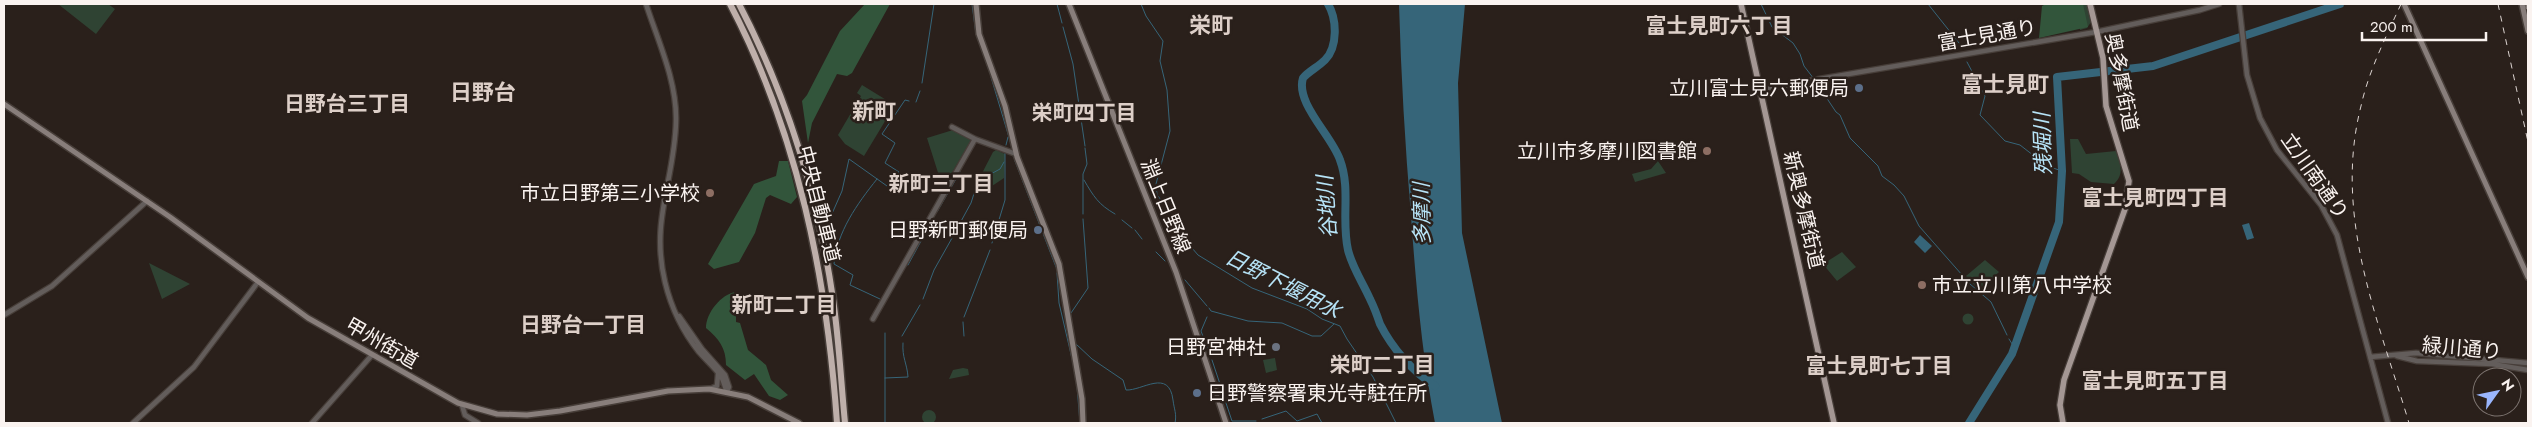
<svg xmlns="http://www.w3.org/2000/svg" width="2532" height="427" font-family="Jost,'Noto Sans JP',sans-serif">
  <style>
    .green { fill: #2f4333 }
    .forest { fill: #32553b }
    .water { fill: #366579 }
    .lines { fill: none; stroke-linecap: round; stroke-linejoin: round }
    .stream { stroke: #366579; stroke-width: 1 }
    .river { stroke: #366579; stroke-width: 8 }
    .tertiary-casing { stroke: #473e39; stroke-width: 7 }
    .secondary-casing { stroke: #473e39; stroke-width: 8 }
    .primary-casing { stroke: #473e39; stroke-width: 8 }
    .motorway-casing { stroke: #473e39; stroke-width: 9 }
    .tertiary { stroke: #635d5b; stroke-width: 4.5 }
    .secondary { stroke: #887e7b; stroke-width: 5 }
    .primary { stroke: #a49794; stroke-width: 5.5 }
    .motorway { stroke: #beafaa; stroke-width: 6 }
    .rail { stroke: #dcd4d1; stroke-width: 1; stroke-dasharray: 6 6; stroke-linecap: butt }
    .service-dot { fill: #5c6f8a; stroke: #2a201b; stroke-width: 2 }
    .education-dot { fill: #8d6e63; stroke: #2a201b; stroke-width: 2 }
    .worship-dot { fill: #6b7280; stroke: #2a201b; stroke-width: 2 }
    .labels { text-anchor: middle; stroke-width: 5; stroke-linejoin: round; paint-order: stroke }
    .street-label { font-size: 20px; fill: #faf3f0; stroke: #2a201b }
    .poi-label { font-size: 20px; fill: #faf3f0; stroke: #2a201b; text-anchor: end }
    .neighbourhood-label { font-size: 21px; font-weight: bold; fill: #ddcfc8; stroke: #2a201b }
    .water-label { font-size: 21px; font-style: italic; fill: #b7e4f8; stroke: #2a201b }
    .quarter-label { font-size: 22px; font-weight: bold; fill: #ddcfc8; stroke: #2a201b }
  </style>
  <rect width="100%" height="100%" fill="#2a201b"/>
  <path class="green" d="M58 4H108L115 9 96 34Z
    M2078 4H2088L2091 22 2087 28 2080 30Z
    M862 85 888 101 893 108 864 156 845 144 838 135 861 96 857 93Z
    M953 130 971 140 946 183 941 182 927 138Z
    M2070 139H2078L2086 154 2116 151C2120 163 2125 174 2114 184L2091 182 2079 174 2072 173Z
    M996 150 1005 154 1004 178 992 186 978 181 993 152Z
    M1658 161 1666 173 1635 182 1632 174 1651 169Z
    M1842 252 1856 267 1837 281 1823 264Z
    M1985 260 1999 272 1979 290 1966 276Z
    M149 263 190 284 162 299Z
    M1962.5 319a5.5 5.5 0 1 1 11 0a5.5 5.5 0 1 1-11 0Z
    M1275 358 1277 370 1266 373 1263 360Z
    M963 368 968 369 969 375 949 379 953 370Z
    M922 417a7 7 0 1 1 14 0a7 7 0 1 1-14 0Z"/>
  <path class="forest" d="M865 4H890L852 73 847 76 837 74 812 123 808 143 802 101 807 95 840 31Z
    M2046 4H2083L2088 27 2039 38 2042 6Z
    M779 161H788L797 197 791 204 770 195 766 198 755 233 739 262 714 269 708 264 754 184 776 176Z
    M736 292V322L740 323 748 350 766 365 771 380 788 395 780 400 769 396 754 374 745 380 726 365C726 348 719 339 706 328 706 313 721 294 736 292Z"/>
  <path class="water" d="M1399 4H1465L1458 83 1462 233 1502 423H1435C1422 355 1416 286 1411 216 1405 145 1401 75 1399 4Z
    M2249 223 2254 238 2247 240 2242 225Z
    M1920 235 1932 246 1925 253 1914 242Z"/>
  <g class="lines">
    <path class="stream" d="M972 4 976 34 990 73
      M1057 4 1062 23
      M1141 4 1146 16 1163 41 1160 61 1167 90 1170 131 1156 184 1157 195 1185 229 1192 248 1198 255 1252 288 1307 309 1322 319 1340 326 1347 339 1373 377 1396 423
      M1761 4 1772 27 1793 43 1800 54 1804 66 1814 79
      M1928 4 1959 43
      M1063 27 1073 64 1085 146
      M1967 62 1985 96 1980 115 2005 141 2020 145 2047 166 2062 171
      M991 77 1011 144
      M1816 82 1836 112 1840 115 1850 138 1878 166 1882 176 1894 185 1904 196 1919 226 1970 284 1991 302 2007 335
      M922 83 934 4
      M916 102 920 91
      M1006 145 1008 137
      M1015 161 1056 267
      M877 179C857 204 837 232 834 264L853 275 850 285 880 299
      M1084 180C1094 197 1098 204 1115 214
      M937 212 960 172
      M1083 214V174L1087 164 1085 148
      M1122 220 1132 228
      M959 225 971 203 978 181 1000 169 1004 162
      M828 230 827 225 842 191 849 159 887 186 899 172 885 163 895 143 882 134 905 100 909 101
      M1135 230 1142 239
      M992 243 1005 200V153
      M1156 252 1165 261
      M908 265 933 219
      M1057 273 1059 303 1074 367
      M1185 280 1207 306
      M923 299 934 270 956 231
      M1209 308 1211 311 1248 321 1282 323 1312 336H1321L1334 324
      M1071 313 1088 288 1083 219
      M964 317 990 250
      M1207 317 1201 331 1210 355
      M963 322 964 336
      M885 333V423
      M902 336 920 305
      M2009 339 2014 347
      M1076 344 1092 359 1123 380 1126 390C1142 391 1169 368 1173 400 1174 409 1177 414 1175 423
      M1212 360 1223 393
      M885 378 908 377C907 363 902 358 903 343
      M1077 386 1080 423
      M1224 397 1232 421H1256
      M1262 419 1286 411 1297 421 1317 414 1322 423"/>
    <path class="river" d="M1328 4C1337 19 1338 47 1325 60 1318 67 1309 71 1303 78 1295 103 1332 136 1340 160 1351 189 1341 220 1348 250 1352 267 1363 283 1370 299 1374 307 1377 315 1380 324 1392 348 1412 371 1435 386
      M1969 423 2012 354 2059 222 2062 171 2057 77 2153 66 2340 4"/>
    <g class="tertiary-casing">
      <path id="tertiary" d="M646 4C658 41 677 81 676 121 675 179 650 220 665 282 671 307 683 332 699 352 706 360 714 367 720 375 724 380 724 386 727 392
        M2239 4 2247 75 2260 118 2277 150 2321 205 2337 235 2388 423
        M1760 89 2096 32 2200 10 2219 4
        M952 127 975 139 1016 154
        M4 315 52 286 147 201
        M679 316 702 349 725 375 729 387 727 392
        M873 319 975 139
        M2397 356 2417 361 2492 364 2528 370
        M2370 357 2416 353 2528 363
        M710 389 717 386 718 374
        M462 405 465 415 478 423
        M133 423 194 367 258 282
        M312 423 372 355"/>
    </g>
    <g class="secondary-casing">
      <path id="secondary" d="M976 4 979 34 1005 106 1017 157 1059 264 1082 399 1083 423
        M1069 4 1176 272 1226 423
        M2404 4 2528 277
        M2522 4 2528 31
        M2528 4V7
        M4 104 170 217 308 318 458 403 497 414 527 415 560 411 668 391 709 389 748 397 799 423"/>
    </g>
    <g class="primary-casing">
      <path id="primary" d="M1741 4 1834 423
        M2063 423 2060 405 2064 380 2125 209 2129 181 2106 106 2103 58 2090 4"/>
    </g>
    <g class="motorway-casing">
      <path id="motorway" d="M730 4C798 134 827 278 837 423
        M739 4C787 96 818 196 833 299 839 340 841 382 845 423"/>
    </g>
    <use href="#tertiary" class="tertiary"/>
    <use href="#secondary" class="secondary"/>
    <use href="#primary" class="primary"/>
    <use href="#motorway" class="motorway"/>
    <path class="rail" d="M2401 4C2386 37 2369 70 2361 106 2333 216 2378 319 2409 423
      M2498 4 2528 142"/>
  </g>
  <g class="service-dot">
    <circle cx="1859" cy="88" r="5"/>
    <circle cx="1038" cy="230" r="5"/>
    <circle cx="1197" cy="393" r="5"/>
  </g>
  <g class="education-dot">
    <circle cx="1707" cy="151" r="5"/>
    <circle cx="710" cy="193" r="5"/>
    <circle cx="1922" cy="285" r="5"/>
  </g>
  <circle class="worship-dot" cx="1276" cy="347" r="5"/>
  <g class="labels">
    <g class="street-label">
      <text transform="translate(1987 35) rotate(-10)" y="7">富士見通り</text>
      <text transform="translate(2122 82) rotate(79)" y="7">奥多摩街道</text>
      <text transform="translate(2315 176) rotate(55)" y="7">立川南通り</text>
      <text transform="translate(819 204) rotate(76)" y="7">中央自動車道</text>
      <text transform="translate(1166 206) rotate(68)" y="7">淵上日野線</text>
      <text transform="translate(1804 210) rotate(77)" y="7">新奥多摩街道</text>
      <text transform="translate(382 343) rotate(30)" y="7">甲州街道</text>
      <text transform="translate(2462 348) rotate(5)" y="7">緑川通り</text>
    </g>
    <g class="poi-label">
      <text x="1849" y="95">立川富士見六郵便局</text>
      <text x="1697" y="158">立川市多摩川図書館</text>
      <text x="700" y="200">市立日野第三小学校</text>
      <text x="1028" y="237">日野新町郵便局</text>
      <text x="1932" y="292" text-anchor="start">市立立川第八中学校</text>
      <text x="1266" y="354">日野宮神社</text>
      <text x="1207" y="400" text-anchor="start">日野警察署東光寺駐在所</text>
    </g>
    <g class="neighbourhood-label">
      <text x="1719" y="33">富士見町六丁目</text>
      <text x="347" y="111">日野台三丁目</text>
      <text x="1084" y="120">栄町四丁目</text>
      <text x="941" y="191">新町三丁目</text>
      <text x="2155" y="205">富士見町四丁目</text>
      <text x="784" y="312">新町二丁目</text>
      <text x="583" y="332">日野台一丁目</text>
      <text x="1382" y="372">栄町二丁目</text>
      <text x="1879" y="373">富士見町七丁目</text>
      <text x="2155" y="388">富士見町五丁目</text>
    </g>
    <g class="water-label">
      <text transform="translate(2043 144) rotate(-92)" y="7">残堀川</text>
      <text transform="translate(1327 207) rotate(-94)" y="7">谷地川</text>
      <text transform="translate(1422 214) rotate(-91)" y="7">多摩川</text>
      <text transform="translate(1283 284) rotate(27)" y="7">日野下堰用水</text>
    </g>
    <g class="quarter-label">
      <text x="1211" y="33">栄町</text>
      <text x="2005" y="92">富士見町</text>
      <text x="483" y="100">日野台</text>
      <text x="874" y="119">新町</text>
    </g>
  </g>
  <rect width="2532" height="427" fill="none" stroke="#faf3f0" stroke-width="10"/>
  <g transform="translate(2497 392) rotate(57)"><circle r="24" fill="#2a201b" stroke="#7d7470"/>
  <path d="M0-4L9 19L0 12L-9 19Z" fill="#99b5fd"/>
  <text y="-8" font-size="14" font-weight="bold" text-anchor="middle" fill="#faf3f0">N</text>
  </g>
  <path d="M2362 32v8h124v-8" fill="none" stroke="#faf3f0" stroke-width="2.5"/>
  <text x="2370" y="32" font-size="15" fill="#faf3f0" stroke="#2a201b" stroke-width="4" paint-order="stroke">200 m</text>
</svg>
